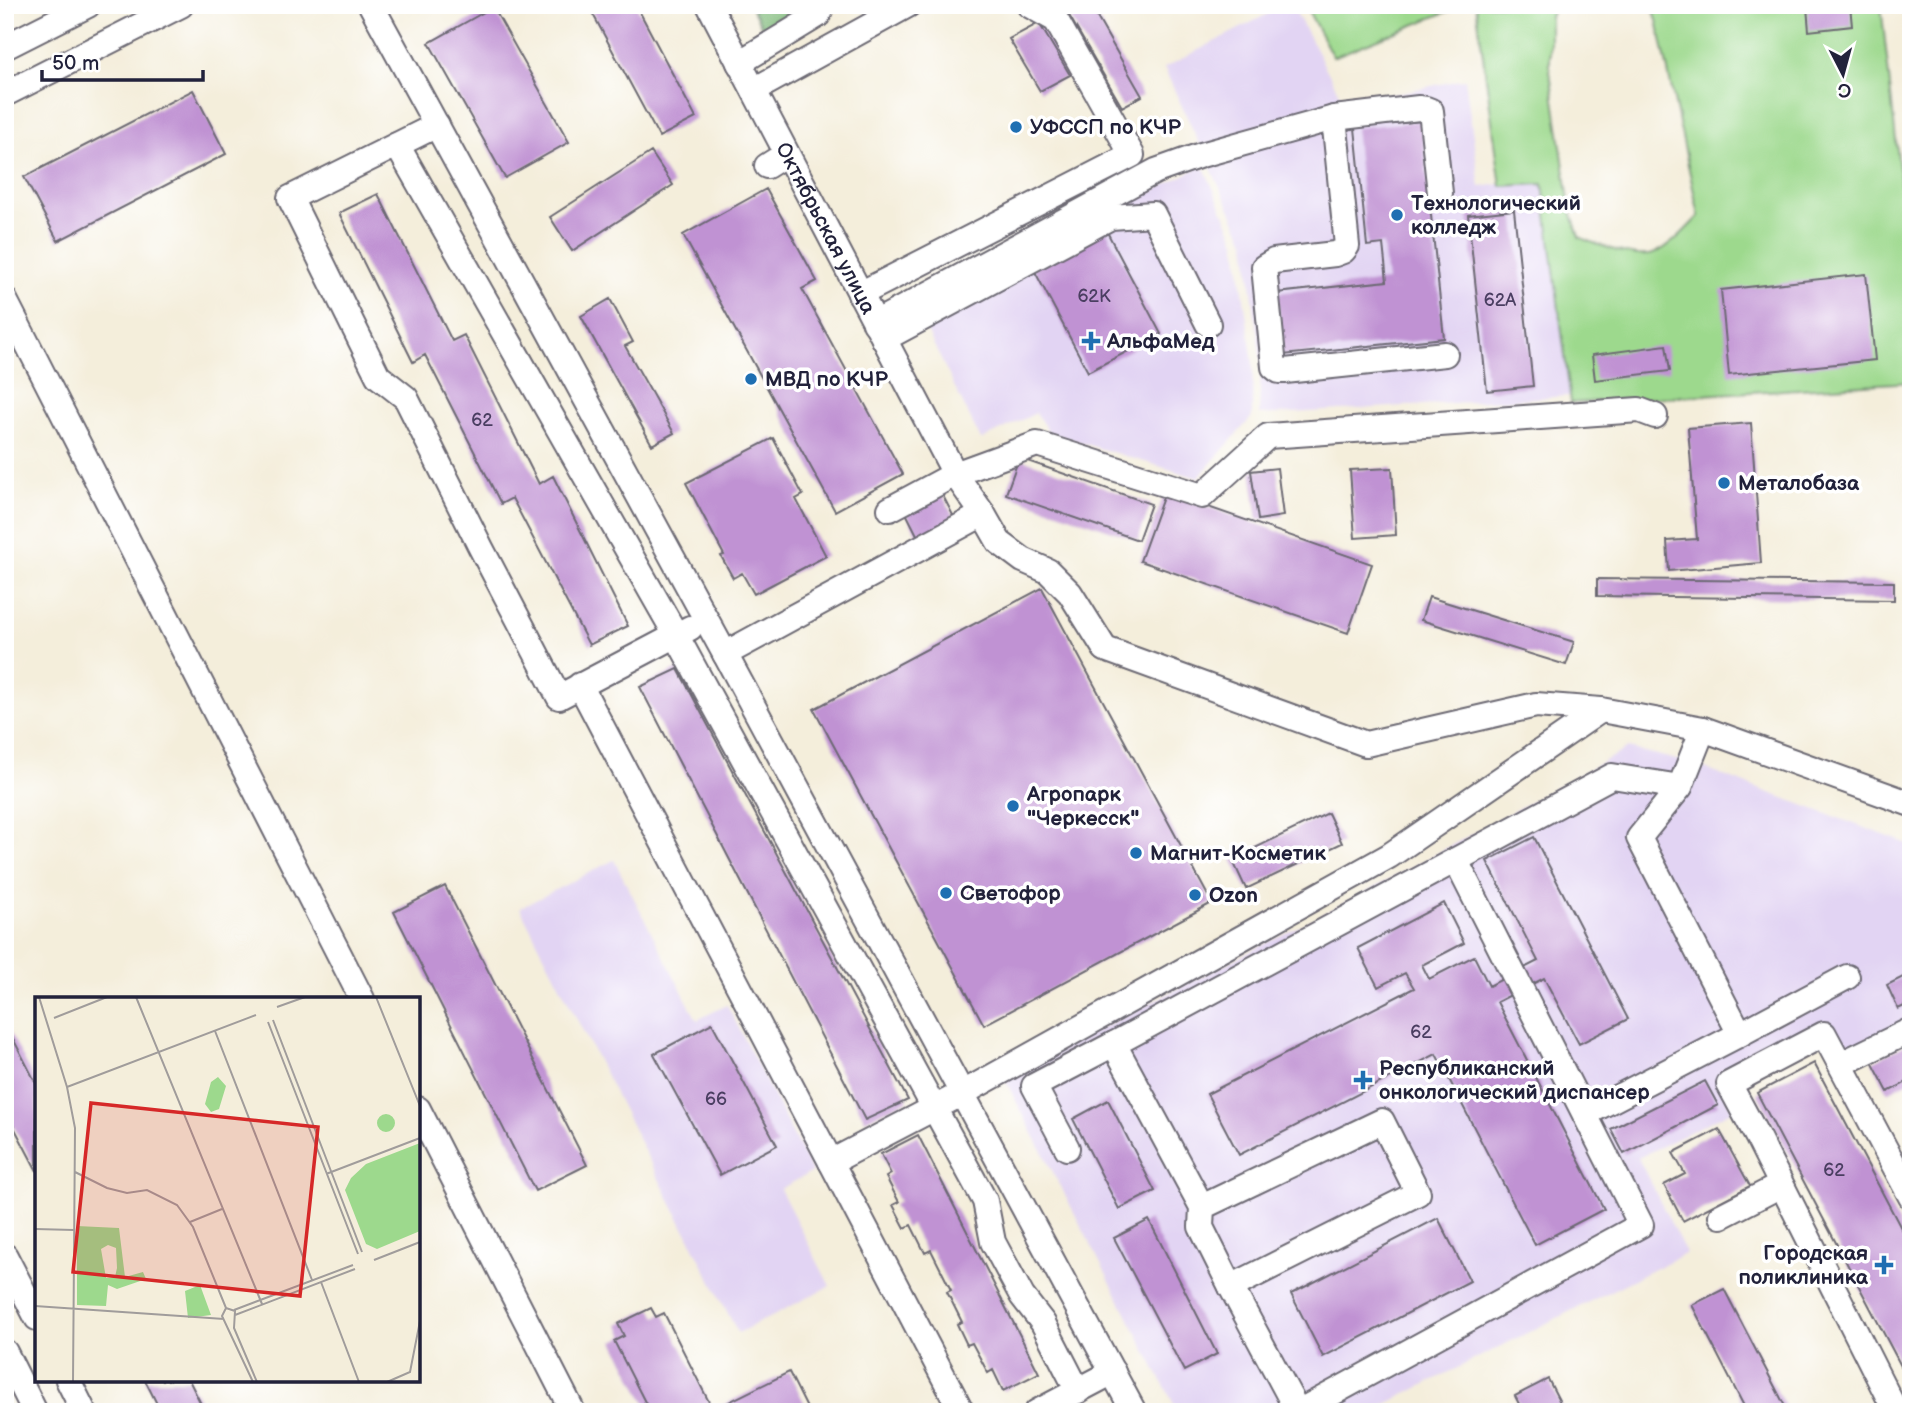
<svg xmlns="http://www.w3.org/2000/svg" width="1916" height="1417" font-family="'Balsamiq Sans',sans-serif">
  <style>
    .built { fill: #e2d4f3 }
    .green { fill: #9dd98d; stroke: #607e64; stroke-width: 2 }
    .forest { fill: #7eb978; stroke: #506e5a; stroke-width: 2 }
    .building { fill: #c092d3 }
    .lines { fill: none; stroke-linecap: round; stroke-linejoin: round }
    .minor-casing { stroke: #6c6973; stroke-width: 28 }
    .minor { stroke: #fff; stroke-width: 24 }
    .poi-dot { fill: #1f6fb2; stroke: #fff; stroke-width: 2.5 }
    .labels { text-anchor: middle; stroke-width: 7; stroke-linejoin: round; paint-order: stroke }
    .number-label { font-size: 18px; fill: #4a3e61 }
    .poi-label { font-size: 21px; font-weight: bold; fill: #22223b; stroke: #fff; text-anchor: start }
    .street-label { font-size: 21px; fill: #22223b; stroke: #fff }
    .inset-road { fill: none; stroke: #a09c9b; stroke-width: 2 }
    .view { fill: #d62828; fill-opacity: 0.15; stroke: #d62828; stroke-width: 3.5 }
    .inset-edge { fill: none; stroke: #22223b; stroke-width: 3.5 }
  </style>
  <rect width="100%" height="100%" fill="#fff"/>
  <filter id="ink" filterUnits="userSpaceOnUse"><feTurbulence type="fractalNoise" baseFrequency=".0143" numOctaves="2"/><feDisplacementMap in="SourceGraphic" scale="14" xChannelSelector="R" yChannelSelector="G"/><feConvolveMatrix kernelMatrix="1 2 1 2 8 2 1 2 1" color-interpolation-filters="sRGB"/></filter>
  <filter id="wash" filterUnits="userSpaceOnUse"><feTurbulence type="fractalNoise" baseFrequency=".00686" numOctaves="4" result="noise"/><feDisplacementMap in="SourceGraphic" scale="28" xChannelSelector="R" yChannelSelector="G"/><feGaussianBlur stdDeviation="1.57" result="paint"/><feColorMatrix in="noise" values="0 0 0 0 0 0 0 0 0 0 0 0 0 0 0 0 0 1.4 0 .05"/><feComposite in="paint" operator="in"/></filter>
  <g filter="url(#wash)">
    <rect width="100%" height="100%" fill="#f4eedb"/>
    <path class="built" d="M1285 5H1292L1345 104 1465 79 1480 187 1555 176 1585 395 1259 415 1261 364 1246 243 1164 68Z
      M1203 165 1236 241 1253 363 1252 417 1198 478 1049 433 1036 413 981 440 918 313Z
      M1628 748 1689 763 1911 845V1020L1845 1056 1828 1025 1718 1082 1733 1110 1638 1158 1686 1253 1370 1412H1178L1004 1078 1389 880Z
      M614 860 697 1020 727 1005 812 1172 780 1189 830 1286 738 1333 520 908Z"/>
    <path class="green" d="M1305 5H1464L1333 57Z
      M1476 5H1556L1550 16V72L1570 208 1579 237C1595 244 1637 260 1653 254 1672 246 1685 230 1699 216L1657 20 1650 5H1881L1911 276V382L1571 403 1543 184 1501 186Z"/>
    <path class="forest" d="M750 5H802L807 14 767 36Z"/>
    <g id="blocks">
      <path class="building" d="M588 5H636L696 118 659 137Z
        M1063 5H1090L1142 96 1122 107Z
        M1825 5H1850L1852 26 1809 31 1807 7Z
        M493 7 569 142 505 178 429 43Z
        M1039 23 1070 75 1040 91 1009 39Z
        M193 90 226 154 58 241 24 177Z
        M1421 121 1444 338 1283 355 1277 293 1387 281 1383 244 1367 246 1355 128Z
        M651 152 673 185 572 251 550 217Z
        M766 189 817 281 802 289 903 474 835 511 683 235Z
        M378 194 452 341 464 335 539 484 553 476 628 626 589 645 512 498 501 504 425 355 413 362 339 213Z
        M1514 210 1533 386 1487 391 1468 215Z
        M1106 230 1161 334 1088 372 1033 268Z
        M1866 274 1875 360 1729 375 1721 290Z
        M610 299 633 342 625 346 674 433 652 445 581 316Z
        M1666 345 1670 371 1595 380 1592 355Z
        M1751 423 1761 563 1669 571 1667 541 1697 539 1688 428Z
        M773 438 803 495 796 499 826 556 754 594 742 573 733 578 721 556 724 555 686 483Z
        M1019 458 1151 504 1138 540 1006 494Z
        M1277 468 1283 516 1258 520 1251 471Z
        M1392 468 1396 535 1355 538 1350 470Z
        M941 492 957 523 920 541 905 511Z
        M1165 492 1372 564 1348 633 1140 561Z
        M1597 579 1894 582V600L1597 596Z
        M1042 588 1212 903 984 1025 814 709Z
        M1429 597 1574 642 1566 665 1421 620Z
        M678 669 908 1100 865 1120 640 687Z
        M1328 813 1342 843 1246 889 1232 859Z
        M1534 837 1628 1019 1579 1044 1544 978 1497 1002 1604 1209 1535 1245 1436 1054 1239 1155 1207 1094 1414 988 1405 973 1378 987 1358 948 1444 903 1464 943 1422 965 1429 979 1474 956 1489 986 1538 961 1487 861Z
        M445 886 587 1165 535 1191 394 912Z
        M1911 973V1003L1898 1009 1887 985Z
        M5 1023 37 1085V1171L5 1110Z
        M712 1023 777 1145 720 1175 654 1054Z
        M1911 1042V1080L1888 1092 1872 1062Z
        M1814 1063 1911 1247V1385L1757 1093Z
        M1705 1081 1718 1105 1624 1154 1611 1129Z
        M1108 1100 1155 1191 1119 1209 1073 1119Z
        M1719 1129 1750 1186 1683 1221 1664 1185 1685 1174 1673 1153Z
        M918 1135 1039 1373 1003 1391 993 1370 988 1373 972 1343 967 1345 957 1324 962 1322 947 1292 951 1290 931 1250 925 1253 911 1225 905 1228 893 1205 899 1202 886 1177 891 1174 881 1154Z
        M1438 1218 1470 1281 1323 1357 1291 1294Z
        M1149 1220 1217 1354 1184 1371 1114 1238Z
        M1724 1289 1788 1412H1747L1692 1305Z
        M651 1308 656 1317 664 1313 713 1410 789 1372 809 1412H650L614 1341 624 1336 618 1324Z
        M1548 1379 1565 1412H1523L1515 1396Z
        M145 1380H189L205 1412H161Z"/>
    </g>
  </g>
  <g filter="url(#ink)">
    <use href="#blocks" fill-opacity="0" stroke="#6c6973" stroke-width="2"/>
    <g class="lines">
      <g class="minor-casing">
        <g id="minor">
          <path d="M371 5 725 654 1134 1412"/>
          <path id="s1" d="M709 5 955 474 983 514 999 542 1023 560 1048 571 1070 593 1105 649 1366 744 1536 705 1601 710 1703 729 1911 804"/>
          <path d="M5 47 88 5"/>
          <path d="M739 63 818 15 822 5"/>
          <path d="M754 90 908 5"/>
          <path d="M5 94 181 5"/>
          <path d="M1334 118 1419 108 1426 109 1431 111 1440 193"/>
          <path d="M437 125 290 198 378 376 406 398 481 548 559 697 690 628"/>
          <path d="M397 145 676 635 985 1201 993 1242 1022 1296 1043 1323 1078 1391"/>
          <path d="M767 166 786 154"/>
          <path d="M860 294 1132 155 1056 20 1029 5"/>
          <path d="M5 300 362 999"/>
          <path d="M875 323 1156 171 1201 155 1334 118 1347 246 1343 251 1335 254 1274 261 1264 267 1274 367 1279 371H1285L1445 354"/>
          <path d="M884 339 1111 217 1153 214 1208 324"/>
          <path d="M890 509 955 474 1037 444 1202 496 1268 436 1639 410 1655 416"/>
          <path d="M725 654 983 514"/>
          <path d="M580 685 831 1162 963 1093 1389 856 1601 710"/>
          <path d="M1740 1034 1847 977"/>
          <path d="M1841 1064 1911 1030"/>
          <path d="M418 1109 573 1412"/>
          <path d="M1585 1114 1740 1034 1639 838 1680 787"/>
          <path d="M1067 1148 1034 1086 1114 1044"/>
          <path d="M831 1162 962 1412"/>
          <path d="M1202 1207 1382 1121 1418 1193 1231 1287 1201 1227 1202 1207 1114 1044 1612 776 1680 787 1703 729"/>
          <path d="M1721 1216 1781 1185"/>
          <path d="M5 1256 37 1318"/>
          <path d="M1231 1287 1298 1412 1641 1225 1456 861"/>
          <path d="M5 1352 35 1412"/>
          <path d="M68 1380 84 1412"/>
          <path d="M1037 1412 1113 1372"/>
          <path d="M1896 1412 1757 1136 1729 1084 1824 1034 1911 1197"/>
        </g>
      </g>
      <use href="#minor" class="minor"/>
    </g>
  </g>
  <g class="poi-dot">
    <circle cx="1016" cy="127" r="7"/>
    <circle cx="1397" cy="215" r="7"/>
    <path d="M1087.5 330.5h7v7h7v7h-7v7h-7v-7h-7v-7h7z"/>
    <circle cx="751" cy="379" r="7"/>
    <circle cx="1724" cy="483" r="7"/>
    <circle cx="1013" cy="806" r="7"/>
    <circle cx="1136" cy="853" r="7"/>
    <circle cx="946" cy="893" r="7"/>
    <circle cx="1195" cy="895" r="7"/>
    <path d="M1359.5 1069.5h7v7h7v7h-7v7h-7v-7h-7v-7h7z"/>
    <path d="M1880.5 1254.5h7v7h7v7h-7v7h-7v-7h-7v-7h7z"/>
  </g>
  <g class="labels">
    <g class="number-label">
      <text x="1094" y="302">62К</text>
      <text x="1500" y="306">62А</text>
      <text x="482" y="426">62</text>
      <text x="1421" y="1038">62</text>
      <text x="716" y="1105">66</text>
      <text x="1834" y="1176">62</text>
    </g>
    <g class="poi-label">
      <text x="1030" y="134">УФССП по КЧР</text>
      <text x="1411" y="210">Технологический<tspan x="1411" dy="24">колледж</tspan></text>
      <text x="1107" y="348">АльфаМед</text>
      <text x="765" y="386">МВД по КЧР</text>
      <text x="1738" y="490">Металобаза</text>
      <text x="1027" y="801">Агропарк<tspan x="1027" dy="24">"Черкесск"</tspan></text>
      <text x="1150" y="860">Магнит-Косметик</text>
      <text x="960" y="900">Светофор</text>
      <text x="1209" y="902">Ozon</text>
      <text x="1379" y="1075">Республиканский<tspan x="1379" dy="24">онкологический диспансер</tspan></text>
      <text x="1868" y="1260" text-anchor="end">Городская<tspan x="1868" dy="24">поликлиника</tspan></text>
    </g>
    <g class="street-label">
      <text dy="7" stroke="none"><textPath href="#s1" startOffset="252">Октябрьская улица</textPath></text>
    </g>
  </g>
  <g transform="translate(35 997)">
    <rect width="385" height="385" fill="#f4eedb"/>
    <path d="M183 80 191 89 184 112 176 115 170 107 176 85ZM342 126a9 9 0 1 1 18 0a9 9 0 1 1-18 0ZM385 146V234L342 252 331 247 310 193 316 181 331 167ZM42 229 84 231 90 280 108 275 111 282 82 292 73 288 71 309 42 308ZM73 248 81 251 82 271 80 280 71 281 66 252ZM165 288 176 318 153 321 150 294Z" fill="#9dd98d" fill-rule="evenodd"/>
    <path class="inset-road" d="M4 0 32 90 40 131 38 385M101 0 227 307M341 0 385 109M242 10 270 0M19 21 72 0M238 23 327 255M233 25 323 257M180 34 277 283M32 90 221 18M40 175 72 191 92 196 112 193 142 208 158 230 191 311M291 177 385 141M155 225 187 212M0 232 39 233M339 263 385 245M286 285 324 385M0 309 189 322M199 313 318 268M200 318 320 272M218 385 187 319 191 311 200 314 199 331 222 385M352 385 375 375 385 324"/>
    <path class="view" d="M56 106 283 130 265 299 38 275Z"/>
    <rect width="385" height="385" class="inset-edge"/>
  </g>
  <rect width="1916" height="1417" fill="none" stroke="#fff" stroke-width="28"/>
  <g transform="translate(1843 74) rotate(174)" stroke="#ffffff" stroke-width="5" paint-order="stroke">
  <path d="M0-5L12 26L0 18L-12 26Z" fill="#22223b"/>
  <text y="-10" font-size="19" font-weight="bold" text-anchor="middle" fill="#22223b">С</text>
  </g>
  <path d="M42 70v10h161v-10" fill="none" stroke="#22223b" stroke-width="3.5"/>
  <text x="52" y="70" font-size="21" fill="#22223b" stroke="#ffffff" stroke-width="5" paint-order="stroke">50 m</text>
</svg>
